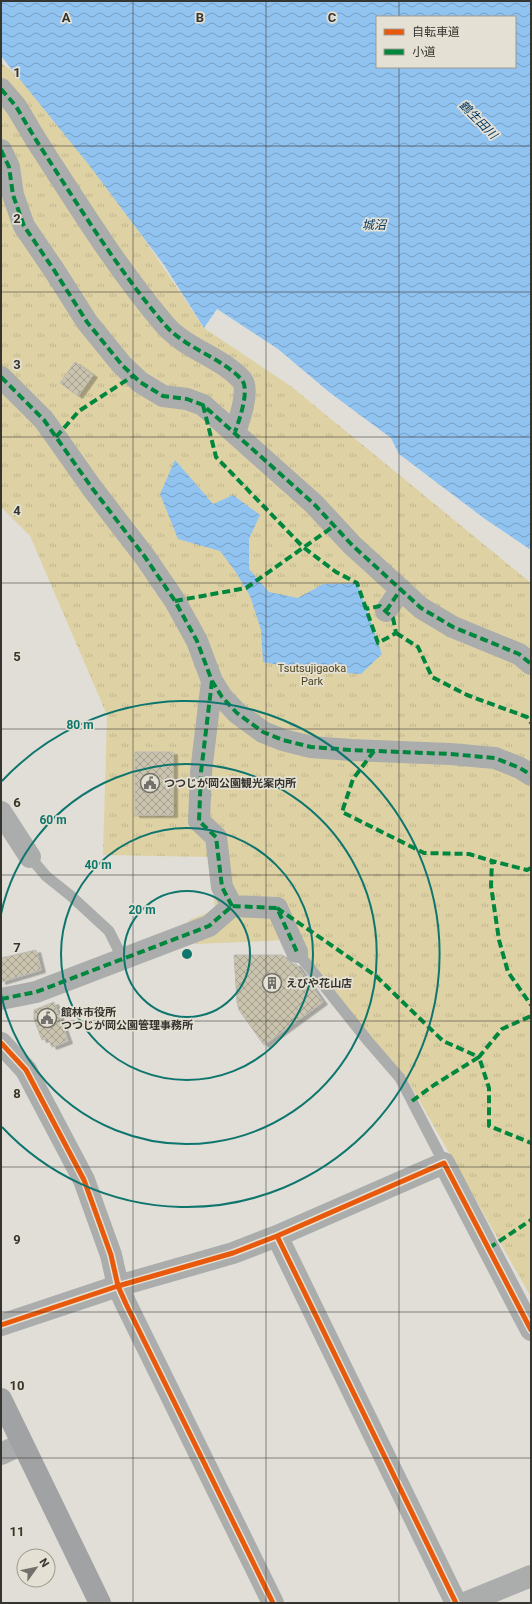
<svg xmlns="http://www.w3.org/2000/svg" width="532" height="1604" font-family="Roboto,'Noto Sans JP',sans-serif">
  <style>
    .grass { fill: url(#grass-tufts) }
    .water { fill: url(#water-waves); fill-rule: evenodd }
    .building { fill: url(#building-cross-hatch); stroke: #bcbab5; filter: url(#shadow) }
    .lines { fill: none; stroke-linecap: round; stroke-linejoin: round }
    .lane { stroke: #abadac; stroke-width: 11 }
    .street { stroke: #abadac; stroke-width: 22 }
    .secondary { stroke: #a1a2a3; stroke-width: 22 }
    .quiet { stroke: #00873e; stroke-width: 4; stroke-dasharray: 8 4; stroke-linecap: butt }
    .cycleway-casing { stroke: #e4e0d3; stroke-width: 8 }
    .cycleway { stroke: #e8590c; stroke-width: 5 }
    .grid { fill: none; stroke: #36342f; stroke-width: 1; stroke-opacity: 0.55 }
    .ring { fill: none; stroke: #0f766e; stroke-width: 2 }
    .labels { text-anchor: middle; stroke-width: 3.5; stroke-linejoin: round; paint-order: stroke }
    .park-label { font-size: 11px; fill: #50451c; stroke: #e4e0d3 }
    .poi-label { font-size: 11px; font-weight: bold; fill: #36342f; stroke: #e4e0d3; text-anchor: start }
    .water-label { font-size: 12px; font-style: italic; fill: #003862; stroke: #e4e0d3 }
    .grid-label { font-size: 13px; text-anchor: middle; font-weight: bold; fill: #36342f; stroke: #e4e0d3; stroke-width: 3.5; stroke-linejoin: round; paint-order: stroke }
    .centre { fill: #0f766e; stroke: #e4e0d3; stroke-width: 2 }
    .ring-label { font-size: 12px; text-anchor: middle; font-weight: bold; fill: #0f766e; stroke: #e4e0d3; stroke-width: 3.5; stroke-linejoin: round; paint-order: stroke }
  </style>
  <defs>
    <pattern id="grass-tufts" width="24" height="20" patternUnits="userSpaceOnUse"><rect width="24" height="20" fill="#ded2a5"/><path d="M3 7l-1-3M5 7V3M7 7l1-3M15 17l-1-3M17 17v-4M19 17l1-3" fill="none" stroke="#bfb58e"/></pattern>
    <pattern id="water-waves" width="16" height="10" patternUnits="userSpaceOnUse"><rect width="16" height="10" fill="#91c3f0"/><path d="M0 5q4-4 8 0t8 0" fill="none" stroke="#779fc3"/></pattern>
    <pattern id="building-cross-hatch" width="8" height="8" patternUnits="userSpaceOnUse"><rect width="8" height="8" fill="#cac4ae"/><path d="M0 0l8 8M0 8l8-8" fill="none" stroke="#a5a08e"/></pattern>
    <filter id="shadow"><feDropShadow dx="4.5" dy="2.5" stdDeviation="0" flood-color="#0004"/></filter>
  </defs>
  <rect width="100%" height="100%" fill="#e0ded7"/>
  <path class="grass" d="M1 63 51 100 204 328 292 387 531 583V1297L406 1077 333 994 290 940 195 944 189 920 215 910 210 857 103 855 107 715 30 536 1 507Z"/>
  <path class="water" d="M1 1H531V550L485 519 399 454 391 438 329 392 278 349 217 309 204 328 164 265 89 165 1 56ZM377 17H515V67H377Z
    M175 460 213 504 233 495 260 515 249 539V569L269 592 298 598 323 584 357 583 382 654 361 674 304 670 263 662 261 630 250 596 235 571 220 551 178 539 160 494Z"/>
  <path class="building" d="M75 362 93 375 78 396 60 383Z
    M135 752H173V815H135Z
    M36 950 41 970 1 982V958Z
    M234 955H283L291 964H296L323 1002 264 1045 239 1010 237 1002Z
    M54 1002 68 1041 52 1047 48 1038 42 1040 34 1019V1010Z"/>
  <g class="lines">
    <path class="lane" d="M30 857 46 876 71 896 109 931 123 959
      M297 952 368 1041 400 1078 444 1163"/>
    <path class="street" d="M1 89C6 95 12 101 17 108 26 123 35 139 45 154 83 213 120 272 165 325 186 349 221 357 242 380 250 390 239 421 235 432
      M1 150 9 167 13 195 24 226 54 270 87 322 122 365 140 382 163 396 187 399 203 405 314 504 352 545 421 608 453 627 519 654 531 664
      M1 377 44 420 92 488 145 557 175 601 197 641 212 681 222 697 237 713 263 732 283 740 311 747 351 750 450 754 495 758 520 768 531 775
      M386 611 401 589
      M212 681 201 772 199 821 216 837 222 887 232 906
      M1 812 30 857
      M1 999 36 992 209 926 232 906 277 908 297 952
      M1 1043 26 1070 84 1180 111 1255 118 1286 126 1304 273 1603
      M277 1236 456 1603
      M1 1325 118 1286 233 1253 277 1236 444 1163 531 1330
      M1 1454 22 1444
      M465 1603 531 1576"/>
    <path class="secondary" d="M1 1399 100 1603"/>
    <path class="quiet" d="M1 89C6 95 12 101 17 108 26 123 35 139 45 154 83 213 120 272 165 325 186 349 221 357 242 380 250 390 239 421 235 432
      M1 150 9 167 13 195 24 226 54 270 87 322 122 365 140 382 163 396 187 399 203 405 314 504 352 545 421 608 453 627 519 654 531 664
      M1 377 44 420 92 488 145 557 175 601 197 641 212 681 222 697 237 713 263 732 283 740 311 747 351 750 450 754 495 758 520 768 531 775
      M203 405 216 457 303 547 336 572 357 583 378 643 396 633 393 618 380 606 366 609
      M56 437 79 411 133 376
      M175 601 246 588 334 526
      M386 611 401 589
      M396 633 418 647 432 677 467 695 527 717 531 723
      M212 681 201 772 199 821 216 837 222 887 232 906
      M374 751 353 779 342 812 424 853 469 854 492 861
      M531 868 527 870 492 861 491 886 499 940 508 972 531 1005
      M277 908 376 976 443 1041 479 1057 502 1029 531 1016
      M1 999 36 992 209 926 232 906 277 908 297 952
      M412 1101 434 1085 479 1057 489 1088V1126L531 1143
      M489 1248 531 1220"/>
    <g class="cycleway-casing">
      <path id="cycleway" d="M1 1043 26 1070 84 1180 111 1255 118 1286 126 1304 273 1603
        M277 1236 456 1603
        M1 1325 118 1286 233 1253 277 1236 444 1163 531 1330"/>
    </g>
    <use href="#cycleway" class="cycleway"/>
  </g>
  <path class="grid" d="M133 1V1603M266 1V1603M399 1V17M399 67V1603M1 146H531M1 292H531M1 437H531M1 583H531M1 729H531M1 875H531M1 1021H531M1 1167H531M1 1312H531M1 1458H531"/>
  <g class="ring">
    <circle cx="187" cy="954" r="63"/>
    <circle cx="187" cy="954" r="126"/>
    <path d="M1 914A190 190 0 1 1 1 994"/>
    <path d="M2 781A253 253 0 1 1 2 1127"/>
  </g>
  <defs>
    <g id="civic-ring" transform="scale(1)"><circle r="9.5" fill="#e4e0d3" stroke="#72706a" stroke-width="1.5"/><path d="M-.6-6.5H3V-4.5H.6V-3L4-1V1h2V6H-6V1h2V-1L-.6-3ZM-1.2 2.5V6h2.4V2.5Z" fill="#72706a"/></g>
    <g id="building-ring" transform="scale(1)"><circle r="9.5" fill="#e4e0d3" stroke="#72706a" stroke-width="1.5"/><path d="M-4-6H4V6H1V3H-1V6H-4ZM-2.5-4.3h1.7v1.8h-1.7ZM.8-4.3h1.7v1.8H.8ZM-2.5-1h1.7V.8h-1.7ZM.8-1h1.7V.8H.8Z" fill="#72706a"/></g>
  </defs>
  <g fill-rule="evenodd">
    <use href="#civic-ring" x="150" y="783"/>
    <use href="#building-ring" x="272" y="983"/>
    <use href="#civic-ring" x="47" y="1018"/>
  </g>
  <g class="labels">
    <g class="park-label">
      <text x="312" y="672">Tsutsujigaoka<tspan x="312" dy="13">Park</tspan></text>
    </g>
    <g class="poi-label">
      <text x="164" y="787">つつじが岡公園観光案内所</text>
      <text x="286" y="987">えびや花山店</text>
      <text x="61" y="1016">館林市役所<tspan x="61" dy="13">つつじが岡公園管理事務所</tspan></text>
    </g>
    <g class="water-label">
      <text transform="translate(478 120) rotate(45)" y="4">鶴生田川</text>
      <text x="374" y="229">城沼</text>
    </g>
  </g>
  <g class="grid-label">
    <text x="66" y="22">A</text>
    <text x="200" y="22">B</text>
    <text x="332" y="22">C</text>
    <text x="17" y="77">1</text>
    <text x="17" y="223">2</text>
    <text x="17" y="369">3</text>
    <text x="17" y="515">4</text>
    <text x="17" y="661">5</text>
    <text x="17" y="807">6</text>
    <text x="17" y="952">7</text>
    <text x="17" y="1098">8</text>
    <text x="17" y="1244">9</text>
    <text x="17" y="1390">10</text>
    <text x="17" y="1536">11</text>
  </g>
  <circle cx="187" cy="954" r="6" class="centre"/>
  <g class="ring-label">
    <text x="80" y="729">80 m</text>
    <text x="53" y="824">60 m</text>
    <text x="98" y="869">40 m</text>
    <text x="142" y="914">20 m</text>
  </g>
  <rect width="532" height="1604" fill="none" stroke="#36342f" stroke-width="4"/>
  <rect x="376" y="16" width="140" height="52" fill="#e4e0d3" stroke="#9e9b91"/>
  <rect x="384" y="29" width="20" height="6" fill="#e8590c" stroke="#9e9b91"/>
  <text x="412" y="36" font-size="12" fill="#36342f">自転車道</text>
  <rect x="384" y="49" width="20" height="6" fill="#00873e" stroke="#9e9b91"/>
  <text x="412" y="56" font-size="12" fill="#36342f">小道</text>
  <g transform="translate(36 1568) rotate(57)"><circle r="19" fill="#e4e0d3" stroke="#9e9b91"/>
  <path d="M0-3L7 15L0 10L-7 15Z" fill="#72706a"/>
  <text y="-6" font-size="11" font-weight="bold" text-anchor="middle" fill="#36342f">N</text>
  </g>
</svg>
